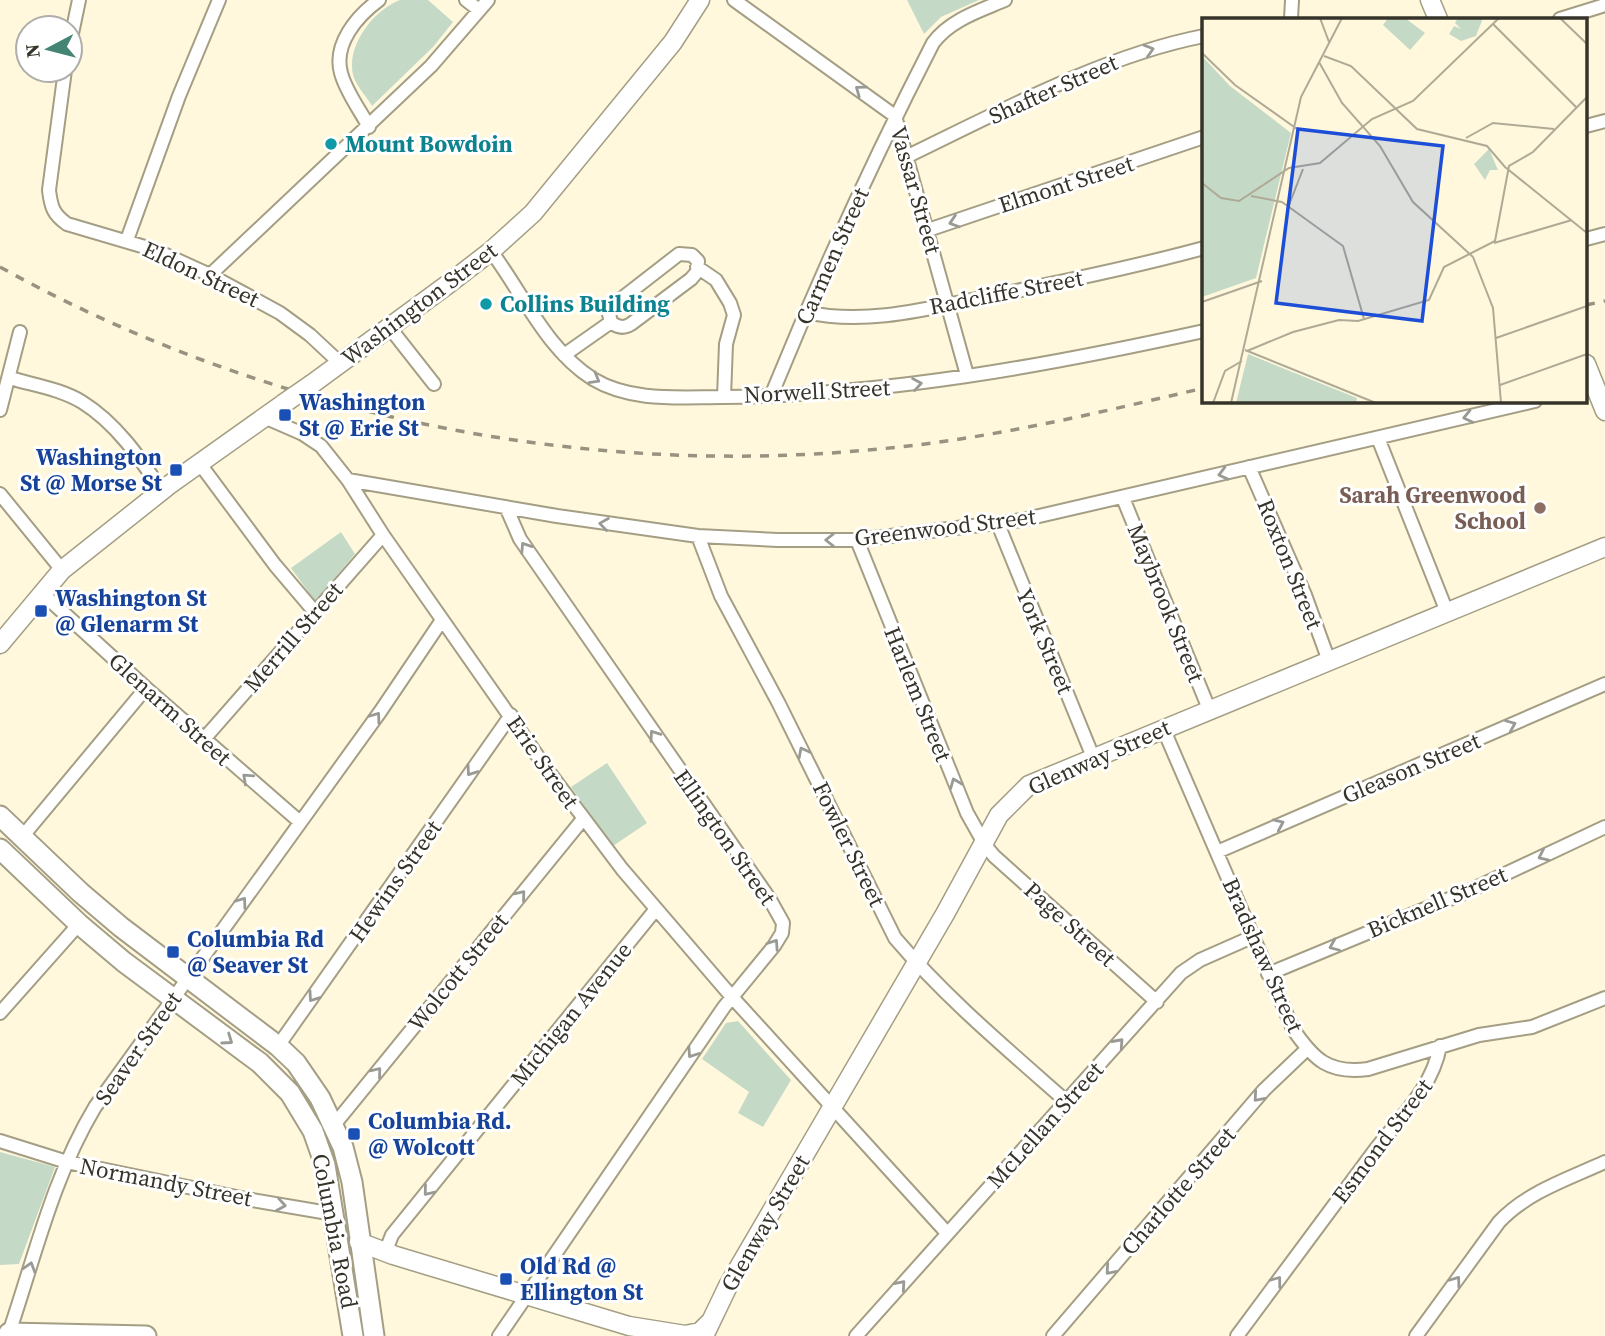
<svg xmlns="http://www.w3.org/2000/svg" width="1605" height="1336" font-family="'Source Serif 4',serif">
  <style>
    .green { fill: #c5dac6 }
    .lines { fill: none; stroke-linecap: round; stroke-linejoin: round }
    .street-casing { stroke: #a49e84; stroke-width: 16 }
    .secondary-casing { stroke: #a49e84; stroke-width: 21 }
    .primary-casing { stroke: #a49e84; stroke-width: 23 }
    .street { stroke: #fff; stroke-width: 12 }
    .secondary { stroke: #fff; stroke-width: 18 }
    .primary { stroke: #fff; stroke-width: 19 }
    .rail { stroke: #989381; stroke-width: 3.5; stroke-dasharray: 9 9; stroke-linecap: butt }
    .secondary-bridge-casing { stroke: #a49e84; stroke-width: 21; stroke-linecap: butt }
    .secondary-bridge { stroke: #fff; stroke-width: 18 }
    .oneway { stroke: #9a9a94 }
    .culture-dot { fill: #0f9aa8; stroke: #fff; stroke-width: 2.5 }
    .transit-dot { fill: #1a4fb4; stroke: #fff; stroke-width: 2.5 }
    .education-dot { fill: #8d6e63; stroke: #fff; stroke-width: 2.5 }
    .labels { text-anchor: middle; stroke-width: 6; stroke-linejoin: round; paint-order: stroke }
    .street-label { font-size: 23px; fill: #36342a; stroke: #fff }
    .culture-label { font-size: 23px; font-weight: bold; fill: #0d838f; stroke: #fff; text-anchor: start }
    .transit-label { font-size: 23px; font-weight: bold; fill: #164399; stroke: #fff; text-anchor: start }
    .education-label { font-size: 23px; font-weight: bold; fill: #785e54; stroke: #fff; text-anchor: end }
    .inset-road { fill: none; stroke: #afaa95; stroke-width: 2 }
    .view { fill: #1d4ed8; fill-opacity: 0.15; stroke: #1d4ed8; stroke-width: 3.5 }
    .inset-edge { fill: none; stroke: #36342a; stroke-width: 3.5 }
  </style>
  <rect width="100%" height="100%" fill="#fff8dd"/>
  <path class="green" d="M400 0H428L453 22 433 47 372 106C367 97 358 88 354 78 344 48 373 10 400 0Z
    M907 0H979L941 17 924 34Z
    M341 532 355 554 315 601 291 568Z
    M607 763 647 823 613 846 571 787Z
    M738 1021 791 1080 763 1127 738 1113 749 1092 702 1059 726 1023Z
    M0 1152 55 1167 19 1264 0 1265Z"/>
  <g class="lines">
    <g class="street-casing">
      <path id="street" d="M466 0 479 10
        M734 0 895 116 967 375
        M1291 19 1292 0
        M1560 19 1605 5
        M70 43 79 0
        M65 70 49 190C51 207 53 214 67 224L155 250 210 275 280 313 310 335 340 363
        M1586 126 1605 121
        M369 127C360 110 346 92 341 73 333 44 357 16 379 0
        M908 156C999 112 1105 55 1204 36
        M928 230 1204 137
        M1586 239 1605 234
        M127 240 179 96 219 0
        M491 251C523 294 547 350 593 379 631 402 679 397 722 397 886 395 1045 366 1204 331
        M697 267 716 280 730 303 734 315 726 344 724 397
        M210 275 431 66 488 0
        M806 312C866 326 931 308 991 296 1062 282 1134 267 1204 248
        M390 328 434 384
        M564 355 611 322C617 327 623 329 631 324L691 279 697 272 698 261 692 255 679 254 612 306 609 314 611 322
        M10 378C33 385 61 389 82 402 116 423 140 458 162 491
        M771 396C820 276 874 158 933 43 950 20 979 11 1005 0
        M0 410 20 332
        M264 417 303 434 321 446 348 480 383 535 546 768 622 869 732 997 947 1233
        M1378 438 1447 612
        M200 464 275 565 314 611
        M1249 467 1305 595 1329 661
        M348 480 557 516 698 536 778 540H857L1022 520 1535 401
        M0 494 62 570
        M1123 498 1209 709
        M998 524 1093 757
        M698 536 721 596 778 702 895 938C946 998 1007 1049 1067 1102
        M857 540 967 813 985 845 994 856 1157 1002
        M43 594 146 688 300 822
        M1163 728 1293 1029C1314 1060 1329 1074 1368 1069L1479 1035 1532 1027 1605 998
        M204 739 383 535
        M22 837 146 688
        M1217 852 1605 684
        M1268 974 1471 890 1605 827
        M0 1013 79 924
        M278 1046 511 715
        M334 1125 583 819
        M0 1141 67 1162 246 1199 334 1214
        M385 1253 392 1235 656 909
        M9 1333C35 1256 53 1177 95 1107L380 712 442 620
        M499 1336 724 1007 774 946 782 933 783 923 769 898 520 539 506 507
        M856 1336 1181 973 1200 960 1252 937
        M1053 1336 1264 1090 1307 1049
        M1237 1336C1282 1275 1327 1215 1372 1154 1397 1120 1432 1090 1440 1046
        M1416 1336 1499 1222C1527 1192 1568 1179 1605 1162"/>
    </g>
    <g class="secondary-casing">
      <path id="secondary" d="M1430 0 1438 19
        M1586 364 1605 411
        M312 384 451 282 491 251 533 213 673 42 700 0
        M0 644 62 570 169 485 283 404
        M359 1242 393 1255 629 1326 685 1335 700 1332 709 1323
        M704 1336 728 1286 945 914 999 815 1029 785 1605 547"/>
    </g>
    <g class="primary-casing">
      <path id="primary" d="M0 816 81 893 121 927 278 1046 296 1063 320 1098 343 1147 352 1182 374 1336
        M0 849 79 924 124 962 260 1063 290 1093 313 1131 325 1165 353 1336
        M9 1333 146 1336"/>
    </g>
    <use href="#street" class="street"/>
    <use href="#secondary" class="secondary"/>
    <use href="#primary" class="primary"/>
    <path class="rail" d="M0 267C265 414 578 479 879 449 990 439 1097 413 1204 388
      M1586 305 1605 301"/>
    <g class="secondary-bridge-casing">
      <path id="secondary-bridge" d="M283 404 312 384"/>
    </g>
    <use href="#secondary-bridge" class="secondary-bridge"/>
  </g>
  <defs><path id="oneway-chevron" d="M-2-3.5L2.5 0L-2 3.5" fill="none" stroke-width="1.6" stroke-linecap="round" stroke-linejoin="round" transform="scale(1.75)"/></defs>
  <g class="oneway">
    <use href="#oneway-chevron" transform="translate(1149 50) rotate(-17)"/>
    <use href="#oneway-chevron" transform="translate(860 90) rotate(-144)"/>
    <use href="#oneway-chevron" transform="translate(954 222) rotate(162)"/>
    <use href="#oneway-chevron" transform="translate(595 379) rotate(30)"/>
    <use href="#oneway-chevron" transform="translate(917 384) rotate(-9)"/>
    <use href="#oneway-chevron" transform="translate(1468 417) rotate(167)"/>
    <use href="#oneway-chevron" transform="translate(1223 474) rotate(166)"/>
    <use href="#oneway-chevron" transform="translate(604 524) rotate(-172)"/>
    <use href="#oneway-chevron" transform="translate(830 540) rotate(180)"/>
    <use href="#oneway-chevron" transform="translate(525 547) rotate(-123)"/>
    <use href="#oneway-chevron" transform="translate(376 717) rotate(-54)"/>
    <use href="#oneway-chevron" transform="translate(1511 725) rotate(-23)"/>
    <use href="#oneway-chevron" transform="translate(654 735) rotate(-125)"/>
    <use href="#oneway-chevron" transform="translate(803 752) rotate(-117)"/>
    <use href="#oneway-chevron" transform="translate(471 771) rotate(125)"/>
    <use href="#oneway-chevron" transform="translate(247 778) rotate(-138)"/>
    <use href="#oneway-chevron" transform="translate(955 783) rotate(-112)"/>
    <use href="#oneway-chevron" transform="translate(1279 824) rotate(-24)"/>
    <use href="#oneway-chevron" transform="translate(1543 856) rotate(155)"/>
    <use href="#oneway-chevron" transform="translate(521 895) rotate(-51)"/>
    <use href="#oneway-chevron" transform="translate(242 902) rotate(-54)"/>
    <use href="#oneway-chevron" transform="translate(774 944) rotate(-56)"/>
    <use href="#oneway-chevron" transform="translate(1334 946) rotate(157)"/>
    <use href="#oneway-chevron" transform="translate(313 997) rotate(125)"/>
    <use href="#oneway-chevron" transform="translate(228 1040) rotate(35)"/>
    <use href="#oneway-chevron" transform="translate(1119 1043) rotate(-48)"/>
    <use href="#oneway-chevron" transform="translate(692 1053) rotate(124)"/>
    <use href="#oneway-chevron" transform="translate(377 1072) rotate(-51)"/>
    <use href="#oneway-chevron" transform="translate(1258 1097) rotate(131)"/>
    <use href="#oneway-chevron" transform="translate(428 1191) rotate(129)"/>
    <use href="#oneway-chevron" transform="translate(281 1205) rotate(10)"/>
    <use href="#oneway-chevron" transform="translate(30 1267) rotate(-73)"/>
    <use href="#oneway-chevron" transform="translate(1110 1270) rotate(131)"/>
    <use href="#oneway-chevron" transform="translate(1277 1281) rotate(-53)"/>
    <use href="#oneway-chevron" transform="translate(1456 1281) rotate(-54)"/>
    <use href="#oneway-chevron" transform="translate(901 1285) rotate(-49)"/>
  </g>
  <g class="culture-dot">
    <circle cx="331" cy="144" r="7"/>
    <circle cx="486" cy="304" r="7"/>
  </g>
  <g class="transit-dot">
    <rect x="278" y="408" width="14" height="14" rx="3.5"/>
    <rect x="169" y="463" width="14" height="14" rx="3.5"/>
    <rect x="34" y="604" width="14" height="14" rx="3.5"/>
    <rect x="166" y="945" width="14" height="14" rx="3.5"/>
    <rect x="347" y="1127" width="14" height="14" rx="3.5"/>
    <rect x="499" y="1272" width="14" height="14" rx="3.5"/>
  </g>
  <circle class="education-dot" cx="1540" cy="508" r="7"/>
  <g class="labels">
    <g class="street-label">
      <text transform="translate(1053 89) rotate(-24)" y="8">Shafter Street</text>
      <text transform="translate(1066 184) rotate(-18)" y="8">Elmont Street</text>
      <text transform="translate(916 190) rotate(74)" y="8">Vassar Street</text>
      <text transform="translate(832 256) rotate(-66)" y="8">Carmen Street</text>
      <text transform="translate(201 274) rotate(25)" y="8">Eldon Street</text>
      <text transform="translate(1006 292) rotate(-11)" y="8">Radcliffe Street</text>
      <text transform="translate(419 304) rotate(-37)" y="8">Washington Street</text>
      <text transform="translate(817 391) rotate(-3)" y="8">Norwell Street</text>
      <text transform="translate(945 527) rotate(-7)" y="8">Greenwood Street</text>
      <text transform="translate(1290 564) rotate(68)" y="8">Roxton Street</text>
      <text transform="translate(1166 603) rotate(68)" y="8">Maybrook Street</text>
      <text transform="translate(293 637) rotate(-49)" y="8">Merrill Street</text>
      <text transform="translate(1045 641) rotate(67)" y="8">York Street</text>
      <text transform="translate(918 694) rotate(68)" y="8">Harlem Street</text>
      <text transform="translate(170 709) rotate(42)" y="8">Glenarm Street</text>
      <text transform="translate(1099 757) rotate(-24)" y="8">Glenway Street</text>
      <text transform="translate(543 762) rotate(55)" y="8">Erie Street</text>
      <text transform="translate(1411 768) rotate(-23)" y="8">Gleason Street</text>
      <text transform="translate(725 837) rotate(55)" y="8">Ellington Street</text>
      <text transform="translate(849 844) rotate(64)" y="8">Fowler Street</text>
      <text transform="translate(395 881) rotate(-55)" y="8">Hewins Street</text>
      <text transform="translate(1437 902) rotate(-23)" y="8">Bicknell Street</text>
      <text transform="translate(1070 924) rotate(42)" y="8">Page Street</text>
      <text transform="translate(1263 955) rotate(66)" y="8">Bradshaw Street</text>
      <text transform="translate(458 972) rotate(-51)" y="8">Wolcott Street</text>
      <text transform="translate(571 1014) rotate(-51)" y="8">Michigan Avenue</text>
      <text transform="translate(138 1048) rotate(-55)" y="8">Seaver Street</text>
      <text transform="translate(1045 1125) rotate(-48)" y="8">McLellan Street</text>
      <text transform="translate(1382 1141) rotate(-53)" y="8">Esmond Street</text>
      <text transform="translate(166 1182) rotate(11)" y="8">Normandy Street</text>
      <text transform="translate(1178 1191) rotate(-49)" y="8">Charlotte Street</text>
      <text transform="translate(765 1223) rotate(-60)" y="8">Glenway Street</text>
      <text transform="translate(335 1231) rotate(79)" y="8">Columbia Road</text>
    </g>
    <g class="culture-label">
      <text x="345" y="152">Mount Bowdoin</text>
      <text x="500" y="312">Collins Building</text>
    </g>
    <g class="transit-label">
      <text x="299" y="410">Washington<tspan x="299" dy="26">St @ Erie St</tspan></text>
      <text x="162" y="465" text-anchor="end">Washington<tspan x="162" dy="26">St @ Morse St</tspan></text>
      <text x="55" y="606">Washington St<tspan x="55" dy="26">@ Glenarm St</tspan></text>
      <text x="187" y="947">Columbia Rd<tspan x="187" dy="26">@ Seaver St</tspan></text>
      <text x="368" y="1129">Columbia Rd.<tspan x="368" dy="26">@ Wolcott</tspan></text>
      <text x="520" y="1274">Old Rd @<tspan x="520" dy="26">Ellington St</tspan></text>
    </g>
    <g class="education-label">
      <text x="1526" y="503">Sarah Greenwood<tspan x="1526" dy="26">School</tspan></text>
    </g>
  </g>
  <g transform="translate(1202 18)">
    <rect width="385" height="385" fill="#fff8dd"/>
    <path d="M186 0H203L223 15 208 32 181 7ZM256 0H281L274 18 259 23 247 16 252 8 259 11 253 5ZM0 38 28 68 89 115 54 260 0 279ZM287 131 296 152H288L283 162 272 146ZM46 336 155 380 154 385H34Z" fill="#c5dac6"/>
    <path class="inset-road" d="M118 0 127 24M358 0 385 26M291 6 375 90M0 35 33 67 95 111M122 38 149 48 215 111 285 128 303 149 385 215M117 44 140 85 178 128 211 184 271 239 291 290 299 385M264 120 291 105 352 111M0 165 19 180 37 183 87 150 118 145 170 101 211 83 297 0M49 178 80 184M80 184 141 228 162 301M87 187 101 151M292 225 370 202M0 284 60 263M294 320 385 288M43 332 174 385M45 333 91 314 137 302 156 303 227 282 242 249 293 223 307 148 331 134 385 79M298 367 385 336M11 385 23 353 40 343M29 385 99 79 140 0"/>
    <path class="view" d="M96 111 241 128 220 303 74 285Z"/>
    <rect width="385" height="385" class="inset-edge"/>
  </g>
  <g transform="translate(49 49) rotate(263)"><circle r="33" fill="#ffffff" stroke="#afaeaa" stroke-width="2"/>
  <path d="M0-5L12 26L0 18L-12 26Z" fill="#448473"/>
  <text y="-10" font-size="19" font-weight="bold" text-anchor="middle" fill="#36342a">N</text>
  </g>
</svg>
